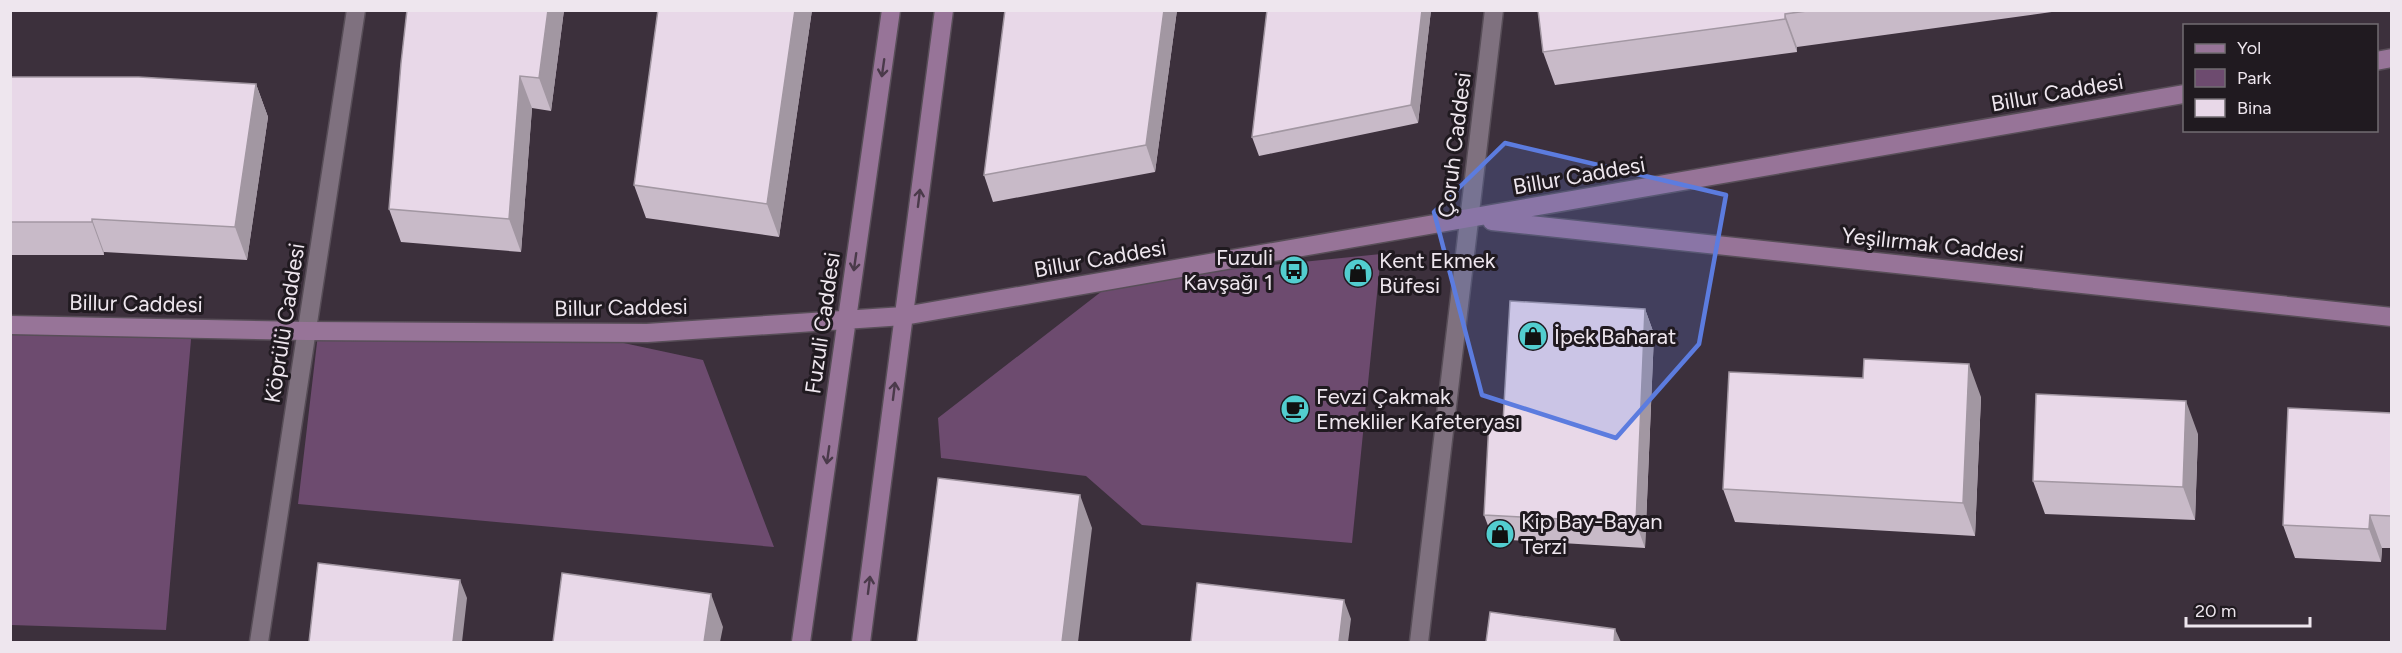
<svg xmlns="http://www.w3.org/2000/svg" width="2402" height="653" font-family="Figtree,sans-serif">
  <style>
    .green { fill: #6d4b6f }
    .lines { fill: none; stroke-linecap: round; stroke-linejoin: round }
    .street-casing { stroke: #584e58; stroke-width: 21 }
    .secondary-casing { stroke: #584e58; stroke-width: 21 }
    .street { stroke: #7f717f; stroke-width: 18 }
    .secondary { stroke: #977498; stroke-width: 18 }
    .wall { fill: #c8bac8 }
    .shaded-wall { fill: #a297a2 }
    .building { fill: #e8d8e8; stroke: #a297a2; stroke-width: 1.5 }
    .oneway { stroke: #4a3a4a }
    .marked { fill: #5c7cdf; fill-opacity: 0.2; stroke: #5c7cdf; stroke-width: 4.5; stroke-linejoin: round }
    .labels { text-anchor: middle; stroke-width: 6; stroke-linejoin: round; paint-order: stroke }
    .street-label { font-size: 22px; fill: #eee6ee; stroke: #201a20 }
    .poi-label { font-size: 22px; fill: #eee6ee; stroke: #201a20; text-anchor: start }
  </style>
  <rect width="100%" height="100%" fill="#3c303c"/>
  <path class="green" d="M1381 254 1352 543 1142 525 1086 476 941 458 938 418 1115 281Z
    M11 324 192 328 166 630 11 625Z
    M318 334 568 339 619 342 703 360 774 547 298 504Z"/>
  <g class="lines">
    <g class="street-casing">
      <path id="street" d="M259 642 356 10
        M1419 642 1494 10"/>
    </g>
    <g class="secondary-casing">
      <path id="secondary" d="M2376 61 2392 58
        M1492 221 2392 317
        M10 325 307 331 647 333 904 316 2184 94
        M801 642 891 10
        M861 642 944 10"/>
    </g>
    <use href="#street" class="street"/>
    <use href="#secondary" class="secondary"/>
  </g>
  <path class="wall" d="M407 10H564L551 111 532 108 521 252 401 242 389 209Z
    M812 10 779 237 646 218 634 185Z
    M1177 10 1155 172 993 202 984 175Z
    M1431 10 1418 123 1259 156 1252 137Z
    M1538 10H2066L1797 47V52L1555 85 1543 52Z
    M10 77 256 84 268 117 247 260 104 252V255H10Z
    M1645 309 1654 334 1645 548 1493 539 1484 515 1503 422Z
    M1981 397 1975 536 1735 522 1723 489Z
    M2391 413V548H2382L2381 562 2295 558 2283 525Z
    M2198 434 2195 520 2045 514 2033 481Z"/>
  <path class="shaded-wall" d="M548 10H564L551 111 539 78Z
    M795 10H812L779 237 767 204Z
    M1164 10H1177L1155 172 1146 145Z
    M1422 10H1431L1418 123 1411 105Z
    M1785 14 1797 47V52L1785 19Z
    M520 76 532 108 521 252 509 219Z
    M256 84 268 117 247 260 235 227Z
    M92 219 104 252V255L92 222Z
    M1645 309 1654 334 1645 548 1636 523Z
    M1969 364 1981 397 1975 536 1963 503Z
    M2186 401 2198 434 2195 520 2183 487Z
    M1080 495 1092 528 1078 642H1062Z
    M2370 515 2382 548 2381 562 2369 529Z
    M460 580 467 598 462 642H453Z
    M711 594 723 627 720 642H704Z
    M1344 600 1351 619 1348 642H1339Z
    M1615 629 1621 642H1614Z"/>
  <path class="building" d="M407 10H548L539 78 520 76 509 219 389 209 401 63Z
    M658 10H795L767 204 634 185Z
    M1005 10H1164L1146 145 984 175Z
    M1267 10H1422L1411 105 1252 137Z
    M1538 10H1814L1785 14V19L1543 52Z
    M10 77H139L256 84 235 227 92 219V222H10Z
    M1510 301 1645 309 1636 523 1484 515 1489 421 1503 422Z
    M1864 359 1969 364 1963 503 1723 489 1729 372 1863 378Z
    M2036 394 2186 401 2183 487 2033 481Z
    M2288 408 2391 413V516L2370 515 2369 529 2283 525Z
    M938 478 1080 495 1062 642H917Z
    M318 563 460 580 453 642H309Z
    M562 573 711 594 704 642H553Z
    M1197 583 1344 600 1339 642H1191Z
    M1490 612 1615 629 1614 642H1486Z"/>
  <defs><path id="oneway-shaft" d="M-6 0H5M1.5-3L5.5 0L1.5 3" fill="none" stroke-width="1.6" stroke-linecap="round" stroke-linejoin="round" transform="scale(1.5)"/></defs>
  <g class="oneway">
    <use href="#oneway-shaft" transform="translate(883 68) rotate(98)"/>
    <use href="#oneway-shaft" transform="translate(919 198) rotate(-83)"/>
    <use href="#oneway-shaft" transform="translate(855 262) rotate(98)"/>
    <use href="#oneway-shaft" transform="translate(894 391) rotate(-83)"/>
    <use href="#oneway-shaft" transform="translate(828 455) rotate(98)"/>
    <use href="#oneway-shaft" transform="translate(869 585) rotate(-83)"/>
  </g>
  <path class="marked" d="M1505 143 1726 195 1699 344 1616 438 1482 395 1434 212Z"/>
  <defs>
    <g id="bus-disc" transform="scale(1.5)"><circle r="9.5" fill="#52cdcf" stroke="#201a20"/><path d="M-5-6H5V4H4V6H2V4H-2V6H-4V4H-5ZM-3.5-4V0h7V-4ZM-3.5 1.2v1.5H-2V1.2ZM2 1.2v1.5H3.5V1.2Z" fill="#111"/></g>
    <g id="shop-disc" transform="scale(1.5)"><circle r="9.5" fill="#52cdcf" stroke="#201a20"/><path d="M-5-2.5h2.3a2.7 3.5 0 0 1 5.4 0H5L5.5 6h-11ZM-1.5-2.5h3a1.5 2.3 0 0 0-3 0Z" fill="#111"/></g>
    <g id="cafe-disc" transform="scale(1.5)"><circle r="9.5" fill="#52cdcf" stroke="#201a20"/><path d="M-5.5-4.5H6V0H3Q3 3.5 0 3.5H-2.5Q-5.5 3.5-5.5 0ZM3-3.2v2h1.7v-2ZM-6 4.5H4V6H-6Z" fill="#111"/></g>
  </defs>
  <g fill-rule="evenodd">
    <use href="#bus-disc" x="1294" y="270"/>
    <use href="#shop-disc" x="1358" y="273"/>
    <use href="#shop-disc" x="1533" y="336"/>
    <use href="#cafe-disc" x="1295" y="409"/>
    <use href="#shop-disc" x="1500" y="534"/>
  </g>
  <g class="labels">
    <g class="street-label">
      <text transform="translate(2057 92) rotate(-10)" y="8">Billur Caddesi</text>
      <text transform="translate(1454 145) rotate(-83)" y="8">Çoruh Caddesi</text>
      <text transform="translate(1579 175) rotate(-10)" y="8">Billur Caddesi</text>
      <text transform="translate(1933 244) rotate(6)" y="8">Yeşilırmak Caddesi</text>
      <text transform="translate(1100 258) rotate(-10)" y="8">Billur Caddesi</text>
      <text transform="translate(136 303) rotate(1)" y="8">Billur Caddesi</text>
      <text transform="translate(621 307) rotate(-1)" y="8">Billur Caddesi</text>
      <text transform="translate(284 323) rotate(-81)" y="8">Köprülü Caddesi</text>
      <text transform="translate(822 323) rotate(-82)" y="8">Fuzuli Caddesi</text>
    </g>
    <g class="poi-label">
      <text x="1273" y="265" text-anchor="end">Fuzuli<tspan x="1273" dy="25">Kavşağı 1</tspan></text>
      <text x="1379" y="268">Kent Ekmek<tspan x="1379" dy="25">Büfesi</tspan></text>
      <text x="1554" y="344">İpek Baharat</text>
      <text x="1316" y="404">Fevzi Çakmak<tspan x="1316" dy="25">Emekliler Kafeteryası</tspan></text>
      <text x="1521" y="529">Kip Bay-Bayan<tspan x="1521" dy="25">Terzi</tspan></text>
    </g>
  </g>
  <rect width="2402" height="653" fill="none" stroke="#eee6ee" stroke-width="24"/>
  <rect x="2183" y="24" width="195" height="108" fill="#201a20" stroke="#726c72" stroke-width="1.5"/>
  <rect x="2195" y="44" width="30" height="9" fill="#977498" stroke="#726c72" stroke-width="1.5"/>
  <text x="2237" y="54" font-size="18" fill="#eee6ee">Yol</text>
  <rect x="2195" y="69" width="30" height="18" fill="#6d4b6f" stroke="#726c72" stroke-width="1.5"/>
  <text x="2237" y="84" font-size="18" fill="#eee6ee">Park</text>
  <rect x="2195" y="99" width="30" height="18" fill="#e8d8e8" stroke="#726c72" stroke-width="1.5"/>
  <text x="2237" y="114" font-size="18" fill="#eee6ee">Bina</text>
  <path d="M2186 617v9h124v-9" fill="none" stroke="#eee6ee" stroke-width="3"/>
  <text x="2195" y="617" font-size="18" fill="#eee6ee" stroke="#201a20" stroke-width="4.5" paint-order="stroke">20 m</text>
</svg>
